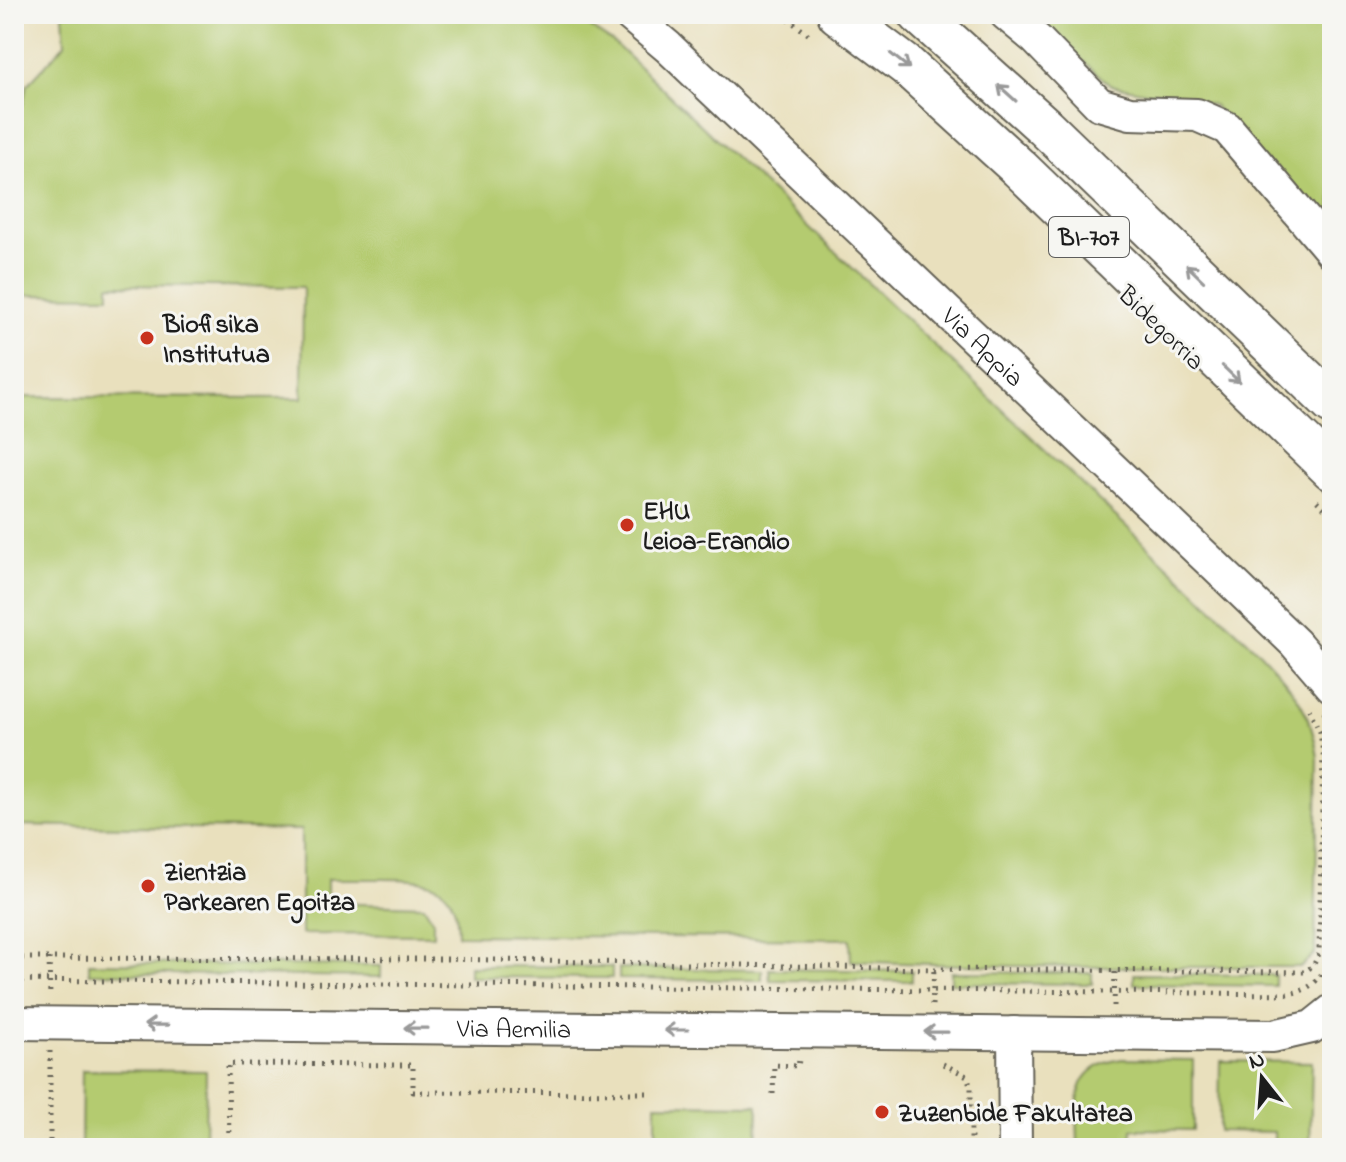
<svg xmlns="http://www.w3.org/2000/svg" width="1346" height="1162" font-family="'Indie Flower',sans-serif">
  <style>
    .green { fill: #b4cb6f; stroke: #687446; stroke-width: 2 }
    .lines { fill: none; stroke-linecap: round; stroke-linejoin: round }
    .minor-casing { stroke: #646154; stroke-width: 36 }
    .major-casing { stroke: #646154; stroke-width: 44 }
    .path { stroke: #646154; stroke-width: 5; stroke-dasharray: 2 6; stroke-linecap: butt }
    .minor { stroke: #fff; stroke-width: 32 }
    .major { stroke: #fff; stroke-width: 40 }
    .oneway { stroke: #999 }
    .poi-dot { fill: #c8321e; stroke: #f6f6f2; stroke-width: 3 }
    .labels { text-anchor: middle; stroke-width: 6; stroke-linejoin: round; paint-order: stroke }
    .shield { fill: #f6f6f2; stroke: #5d5d5c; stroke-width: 2 }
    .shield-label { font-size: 24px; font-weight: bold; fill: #1c1c1c }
    .poi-label { font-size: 26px; font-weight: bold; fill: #1c1c1c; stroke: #f6f6f2; text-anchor: start }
    .street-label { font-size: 26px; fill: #1c1c1c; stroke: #f6f6f2 }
  </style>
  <rect width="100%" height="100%" fill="#f6f6f2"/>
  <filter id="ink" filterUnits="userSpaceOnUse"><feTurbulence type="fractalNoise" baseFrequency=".0125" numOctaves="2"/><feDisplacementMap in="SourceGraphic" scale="16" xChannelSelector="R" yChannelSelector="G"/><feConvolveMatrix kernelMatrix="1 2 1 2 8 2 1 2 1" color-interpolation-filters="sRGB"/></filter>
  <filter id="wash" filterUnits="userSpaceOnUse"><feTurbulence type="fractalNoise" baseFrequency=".006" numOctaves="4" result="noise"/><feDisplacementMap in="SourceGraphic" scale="32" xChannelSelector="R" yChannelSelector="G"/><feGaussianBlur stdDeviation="1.8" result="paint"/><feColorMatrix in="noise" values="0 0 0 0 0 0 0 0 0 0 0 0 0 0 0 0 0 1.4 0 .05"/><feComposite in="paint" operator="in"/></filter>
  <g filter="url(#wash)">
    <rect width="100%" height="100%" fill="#e9e0bd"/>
    <path class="green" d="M63 14H570L615 44 1254 647C1289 684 1311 705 1318 758L1315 953 1301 967C1150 967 1001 968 851 961L850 939 458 935C458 881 429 879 383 879 364 879 345 879 327 879V903L424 906 433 921V935L301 934V830L14 825V397L302 398 303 287 109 285V296L14 295V104H23L27 85 65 44Z
      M1034 14H1332V233L1213 105 1110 85 1036 19Z
      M89 963 381 966V977L89 973Z
      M469 966 612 967V978L469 977Z
      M619 968 762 970V980L619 979Z
      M769 969 912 971V981L770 980Z
      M951 972 1092 973V984L951 983Z
      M1134 974 1275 975V986L1134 984Z
      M1122 1059 1193 1060V1130L1132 1129 1131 1148H1078C1078 1105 1068 1067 1122 1059Z
      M1220 1061 1312 1062 1310 1148H1274V1132L1219 1131Z
      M82 1070 206 1071 205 1148H81Z
      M656 1104 758 1105 757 1148H656Z"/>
  </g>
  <g filter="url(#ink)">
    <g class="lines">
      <g class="minor-casing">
        <g id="minor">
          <path id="s1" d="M629 14 668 47 1216 567 1295 643 1332 686"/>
          <path d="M1006 14 1036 39 1099 104 1130 113 1197 115 1227 128 1332 252"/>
          <path id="s2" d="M14 1023 1273 1036 1312 1027 1332 1011"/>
          <path d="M1014 1033 1015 1148"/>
        </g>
      </g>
      <g class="major-casing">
        <path id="major" d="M838 14 907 66 1019 168 1332 470
          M919 14 1045 127 1332 404"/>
      </g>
      <path class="path" d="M586 14 601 23
        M781 14 812 37
        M1317 501 1332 515
        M1324 712 1332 742
        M14 958 445 959 934 969 1304 972 1313 966 1319 954 1323 754 1320 732 1307 705
        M49 958 50 997
        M14 980 1287 994C1310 991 1322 979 1329 958L1332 821
        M932 1005 934 969
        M1114 1006 1115 971
        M50 1051V1148
        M943 1064 967 1076 971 1088V1148
        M773 1094 774 1065 798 1066 799 1060
        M229 1148 228 1064 413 1065V1092L650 1093"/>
      <use href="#minor" class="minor"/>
      <use href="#major" class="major"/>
    </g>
    <defs><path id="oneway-shaft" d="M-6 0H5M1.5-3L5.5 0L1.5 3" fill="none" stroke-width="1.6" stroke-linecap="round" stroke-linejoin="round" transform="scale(2)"/></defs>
    <g class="oneway">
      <use href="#oneway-shaft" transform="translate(900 61) rotate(38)"/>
      <use href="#oneway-shaft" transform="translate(1007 93) rotate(-138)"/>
      <use href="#oneway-shaft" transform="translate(1195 273) rotate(-136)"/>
      <use href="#oneway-shaft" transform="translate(1231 374) rotate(44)"/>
      <use href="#oneway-shaft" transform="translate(156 1025) rotate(-179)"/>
      <use href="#oneway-shaft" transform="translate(416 1028) rotate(-179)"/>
      <use href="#oneway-shaft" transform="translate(676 1030) rotate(-180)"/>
      <use href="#oneway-shaft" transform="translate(936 1032) rotate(-179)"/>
    </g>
  </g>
  <g class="poi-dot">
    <circle cx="147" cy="338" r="8"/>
    <circle cx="627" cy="525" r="8"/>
    <circle cx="148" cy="886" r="8"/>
    <circle cx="882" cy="1112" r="8"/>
  </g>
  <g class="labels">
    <rect class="shield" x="1049" y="217" width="80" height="40" rx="6"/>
    <g class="shield-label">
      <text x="1089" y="245">BI-707</text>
    </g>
    <g class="poi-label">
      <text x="163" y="332">Biofisika<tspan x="163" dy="30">Institutua</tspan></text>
      <text x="643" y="519">EHU<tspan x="643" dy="30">Leioa-Erandio</tspan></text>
      <text x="164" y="880">Zientzia<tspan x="164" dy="30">Parkearen Egoitza</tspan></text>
      <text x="898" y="1121">Zuzenbide Fakultatea</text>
    </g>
    <g class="street-label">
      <text transform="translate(1162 327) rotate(44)" y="9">Bidegorria</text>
      <text dy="9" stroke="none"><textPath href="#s1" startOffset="486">Via Appia</textPath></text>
      <text dy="9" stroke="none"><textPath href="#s2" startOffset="500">Via Aemilia</textPath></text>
    </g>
  </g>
  <rect width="1346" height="1162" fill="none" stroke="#f6f6f2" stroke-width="48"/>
  <g transform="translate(1262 1078) rotate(343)" stroke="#f6f6f2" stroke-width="6" paint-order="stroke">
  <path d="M0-6L14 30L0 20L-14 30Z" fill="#1c1c1c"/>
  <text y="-12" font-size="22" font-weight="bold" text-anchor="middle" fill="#1c1c1c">N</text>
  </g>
</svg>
